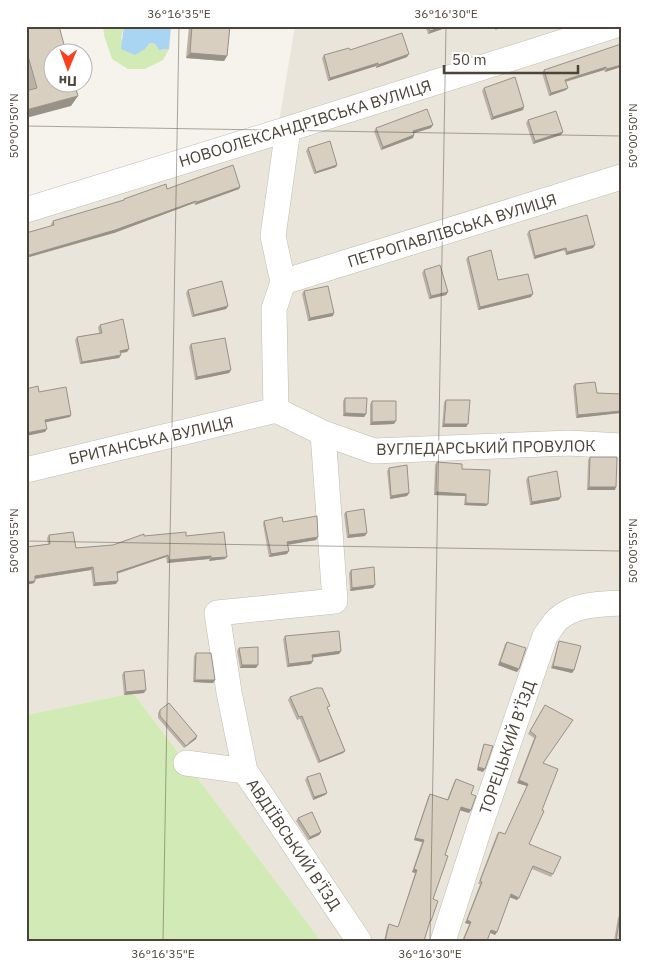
<svg xmlns="http://www.w3.org/2000/svg" width="647" height="967" font-family="'IBM Plex Sans',sans-serif">
  <style>
    .residential { fill: #eae5da }
    .green { fill: #d2eab5 }
    .water { fill: #a9d4f2 }
    .lines { fill: none; stroke-linecap: round; stroke-linejoin: round }
    .minor-casing { stroke: #c2bbae; stroke-width: 26 }
    .minor { stroke: #fff; stroke-width: 25 }
    .wall { fill: #bab2a6 }
    .shaded-wall { fill: #979187 }
    .building { fill: #d8cfc1; stroke: #979187 }
    .ticks { fill: none; stroke: #4b4439; stroke-width: 1; stroke-opacity: 0.45 }
    .labels { text-anchor: middle; stroke-width: 4; stroke-linejoin: round; paint-order: stroke }
    .street-label { font-size: 16px; fill: #4b4439; stroke: #fff }
    .neatline { fill: none; stroke: #4b4439; stroke-width: 2 }
    .ticks-label { font-size: 12px; text-anchor: middle; fill: #4b4439 }
  </style>
  <rect width="100%" height="100%" fill="#f6f3ec"/>
  <path class="residential" d="M295 26H621V941H321L133 693 26 715V223L275 145Z"/>
  <path class="green" d="M103 26H124L121 39 145 49 150 43 155 44 159 50 169 49 163 60 145 69H128L112 59 104 35Z
    M133 693 321 941H26V715Z"/>
  <path class="water" d="M124 26H171L169 49 159 50 155 44 150 43 145 49 135 55 121 49Z"/>
  <g class="lines">
    <g class="minor-casing">
      <path id="minor" d="M26 210 288 129 613 26
        M283 282 621 177
        M276 410 274 309 283 282 273 236 288 129
        M26 470 276 410 323 433 374 451 569 443 621 446
        M186 763 245 771 359 941
        M245 771 229 692 217 613 335 601 323 433
        M443 941 479 829 545 636C549 631 553 624 557 620 574 604 599 604 621 603"/>
    </g>
    <use href="#minor" class="minor"/>
  </g>
  <path class="wall" d="M26 26 71 106 28 90 26 84Z
    M189 26H230L227 56 224 61 186 58Z
    M425 26H451L428 34Z
    M350 50 407 57 376 68V66L328 81 322 58 324 55Z
    M621 67 605 72 604 70 566 82V90L549 96 542 73 544 70Z
    M484 88 523 110 491 120 482 91Z
    M528 120 561 135 533 144 526 123Z
    M376 128H431L414 133 413 138 381 150 374 131Z
    M308 148 336 167 314 174 306 151Z
    M240 187 239 189 195 205 194 203 114 233 51 226V224L53 221 123 201 124 199 167 189Z
    M529 231 593 248 566 255 564 250 534 259 527 234Z
    M468 257 498 280 531 297 478 310 466 259Z
    M424 270 448 292 446 295 429 299 422 273Z
    M188 290 228 306 226 309 192 317 186 293Z
    M304 291 333 316 308 321 302 294Z
    M100 325 127 352 121 353 119 358 80 364 75 340 77 337 99 333 98 327Z
    M191 344 231 370 229 373 195 380 189 347Z
    M575 384 597 393 621 394V420H620V413L576 418 573 386Z
    M345 398 366 414 364 417 343 416V401Z
    M446 400 468 424 466 427H442L444 402Z
    M372 401 394 424 370 425V404Z
    M590 457 615 490H587L588 460Z
    M437 462 462 469 486 506 464 505 465 496 434 495 435 465Z
    M389 468 409 493 407 496 390 499 387 471Z
    M528 477 559 500 530 505 526 480Z
    M346 512 365 536 347 538 344 514Z
    M264 521 283 522 316 540 288 545 287 554 269 557 263 524Z
    M49 535 76 548 113 545 144 536H186L225 559 209 561V559L167 563 166 557 117 574 116 584 93 586 91 570 35 579V581L34 583 26 585V547L48 544 47 538Z
    M351 570 375 585 373 588 350 591 349 573Z
    M285 636 341 651 339 654 312 657 311 664 287 667 283 639Z
    M559 641 574 670 572 673 551 668 558 644Z
    M507 642 517 672 498 665 505 644Z
    M239 648 256 668H240L237 651Z
    M196 653 213 683 193 682 194 656Z
    M124 672 144 693 124 695 122 675Z
    M290 697 328 709 345 751 343 753 318 763 300 719 297 720 288 700Z
    M543 708V763L529 844 553 874 551 877 532 869 517 900 510 897 497 932 495 935 490 933 487 941H462L469 924 465 923 480 884H478L497 834 499 832 505 834 527 786 517 783 534 738 528 734Z
    M160 710 196 739 184 748 158 718V713Z
    M484 744 483 772 477 770 483 746Z
    M307 777 327 793 325 795 313 800 305 780Z
    M456 779 471 794V810L469 813 460 810 445 855 433 899 429 924 424 941H384L387 927 389 924 398 927 415 873 412 872 422 842 414 840 428 797 430 794 447 800 454 782Z
    M298 818 321 832 319 835 308 840 296 821Z
    M620 915 621 941H614L618 917Z"/>
  <path class="shaded-wall" d="M444 26H451L428 34 430 31Z
    M499 26H506L495 30 497 27Z
    M190 53 227 56 224 61 186 58Z
    M409 54 407 57 376 68 378 65Z
    M378 63 376 66 328 81 330 78Z
    M621 65V67L605 72 607 69Z
    M606 67 604 70 563 82 565 80Z
    M568 88 566 90 549 96 551 93Z
    M78 96 71 106 26 118V110Z
    M524 107 523 110 491 120 493 117Z
    M433 125 431 128 411 134 413 131Z
    M563 132 561 135 533 144 535 141Z
    M414 135 413 138 381 150 383 147Z
    M337 165 336 167 314 174 316 172Z
    M240 187 239 189 195 205 197 202Z
    M196 201 194 203 114 233 26 258V256Z
    M595 245 593 248 566 255 567 252Z
    M566 248 564 250 534 259 535 256Z
    M448 292 446 295 429 299 431 296Z
    M533 294 531 297 478 310 480 307Z
    M228 306 226 309 192 317 194 315Z
    M334 313 333 316 308 321 310 318Z
    M129 349 127 352 118 353 120 351Z
    M121 355 119 358 80 364 82 362Z
    M231 370 229 373 195 380 197 377Z
    M621 411 620 413 576 418 578 415Z
    M345 413 366 414 364 417 343 416Z
    M71 415 70 417 43 423 45 420Z
    M396 421 394 424 370 425 372 422Z
    M444 424H468L466 427H442Z
    M47 429 45 432 26 436V433Z
    M589 487H616L615 490H587Z
    M436 492 466 494 465 496 434 495Z
    M409 493 407 496 390 499 391 496Z
    M561 497 559 500 530 505 532 502Z
    M466 503 488 504 486 506 464 505Z
    M367 533 365 536 347 538 349 535Z
    M318 537 316 540 285 545 287 542Z
    M289 551 287 554 269 557 271 554Z
    M168 555 166 557 115 574 117 572Z
    M211 556 209 559 167 563 169 560Z
    M227 557 225 559 209 561 211 558Z
    M93 567 91 570 33 579 35 576Z
    M35 581 34 583 26 585V582Z
    M118 581 116 584 93 586 95 583Z
    M375 585 373 588 350 591 352 588Z
    M341 651 339 654 310 658 312 655Z
    M313 661 311 664 287 667 289 664Z
    M500 662 519 669 517 672 498 665Z
    M242 665H258L256 668H240Z
    M553 666 574 670 572 673 551 668Z
    M195 680H215L213 683 193 682Z
    M146 690 144 693 124 695 126 692Z
    M197 736 196 739 184 748 186 746Z
    M345 751 343 753 318 763 320 761Z
    M478 767 485 769 483 772 477 770Z
    M519 780 528 784 527 786 517 783Z
    M327 793 325 795 313 800 314 797Z
    M461 807 471 810 469 813 459 810Z
    M321 832 319 835 308 840 310 837Z
    M415 838 424 840 422 842 414 840Z
    M414 869 417 870 415 873 412 872Z
    M511 894 519 898 517 900 509 897Z
    M467 920 471 922 469 924 465 923Z
    M491 930 497 932 495 935 489 932Z"/>
  <path class="building" d="M26 26H59L66 52H52V82H74L78 96 26 110V91L37 88 26 49Z
    M192 26H230L227 56 190 53Z
    M428 26H444L430 31Z
    M402 33 409 54 378 65V63L330 78 324 55 349 48 350 50Z
    M621 44V65L607 69 606 67 565 80 568 88 551 93 544 70Z
    M515 77 524 107 493 117 484 88Z
    M427 109 433 125 413 131 414 135 383 147 376 128Z
    M556 111 563 132 535 141 528 120Z
    M330 141 337 165 316 172 308 148Z
    M233 165 240 187 197 202 196 201 115 230 26 256V233L54 225 53 221 124 200V199L166 184 167 189Z
    M587 215 595 245 567 252 566 248 535 256 529 231Z
    M491 250 498 280 528 274 533 294 480 307 468 257Z
    M440 265 448 292 431 296 424 270Z
    M222 281 228 306 194 315 188 290Z
    M328 286 334 313 310 318 304 291Z
    M123 319 129 349 120 351 121 355 82 362 77 337 102 333 100 325Z
    M225 338 231 370 197 377 191 344Z
    M595 382 597 393 621 394V411L578 415 575 384Z
    M38 386 39 392 66 387 71 415 45 420 47 429 26 433V389Z
    M345 398H367L366 414 345 413Z
    M446 400H470L468 424H444Z
    M372 401H396V421L372 422Z
    M590 457H617L616 487H589Z
    M437 462 462 464V469L490 470 488 504 466 503V494L436 492Z
    M407 465 409 493 391 496 389 468Z
    M557 471 561 497 532 502 528 477Z
    M364 509 367 533 349 535 346 512Z
    M317 516 318 537 287 542 289 551 271 554 264 521 282 517 283 522Z
    M73 532 76 548 113 545 144 534V536L186 532V536L224 532 227 557 211 558V556L169 560 168 555 117 572 118 581 95 583 93 567 35 576V581L26 582V547L50 544 49 535Z
    M374 567 375 585 352 588 351 570Z
    M339 631 341 651 312 655 313 661 289 664 285 636Z
    M559 641 581 646 574 670 553 666Z
    M507 642 526 648 519 669 500 662Z
    M258 647V665H242L239 648Z
    M196 653H211L215 680H195Z
    M144 670 146 690 126 692 124 672Z
    M316 688H322L330 706 327 707 345 751 320 761 302 716 299 717 290 697Z
    M169 703 197 736 186 746 160 716V710Z
    M545 705 573 720 543 763 558 769 542 810 544 811 529 844 561 857 553 874 533 866 519 898 511 894 497 932 491 930 487 941H463L471 922 467 920 482 882 480 881 499 832 505 834 528 784 519 780 536 736 530 731Z
    M484 744 493 746 485 769 478 767Z
    M320 773 327 793 314 797 307 777Z
    M456 779 474 786 471 794 476 796 471 810 461 807 445 855 448 856 433 899 438 901 431 921H430L424 941H385L389 924 398 927 417 870 414 869 424 840 415 838 430 794 448 800Z
    M312 812 321 832 310 837 298 818Z
    M620 915H621V941H616Z"/>
  <path class="ticks" d="M26 126 621 136M26 541 621 551M163 941 179 26M430 941 446 26"/>
  <g class="labels">
    <g class="street-label">
      <text transform="translate(305 123) rotate(-17)" y="6">НОВООЛЕКСАНДРІВСЬКА ВУЛИЦЯ</text>
      <text transform="translate(452 230) rotate(-17)" y="6">ПЕТРОПАВЛІВСЬКА ВУЛИЦЯ</text>
      <text transform="translate(151 440) rotate(-13)" y="6">БРИТАНСЬКА ВУЛИЦЯ</text>
      <text transform="translate(486 447) rotate(-1)" y="6">ВУГЛЕДАРСЬКИЙ ПРОВУЛОК</text>
      <text transform="translate(507 747) rotate(-71)" y="6">ТОРЕЦЬКИЙ В’ЇЗД</text>
      <text transform="translate(294 844) rotate(56)" y="6">АВДІЇВСЬКИЙ В'ЇЗД</text>
    </g>
  </g>
  <rect width="647" height="967" fill="none" stroke="#ffffff" stroke-width="55"/>
  <g transform="translate(68 68) rotate(181)"><circle r="24" fill="#ffffff" stroke="#b7b4b0"/>
  <path d="M0-4L9 19L0 12L-9 19Z" fill="#fc3f1d"/>
  <text y="-8" font-size="14" font-weight="bold" text-anchor="middle" fill="#4b4439">Пн</text>
  </g>
  <path d="M444 65v8h134v-8" fill="none" stroke="#4b4439" stroke-width="2.5"/>
  <text x="452" y="65" font-size="15" fill="#4b4439" stroke="#ffffff" stroke-width="4" paint-order="stroke">50 m</text>
  <rect x="28" y="28" width="592" height="912" class="neatline"/>
  <g class="ticks-label">
    <text x="179" y="18">36°16'35"E</text>
    <text x="446" y="18">36°16'30"E</text>
    <text transform="translate(14 126) rotate(-90)" y="4">50°00'50"N</text>
    <text transform="translate(633 136) rotate(-90)" y="4">50°00'50"N</text>
    <text transform="translate(14 541) rotate(-90)" y="4">50°00'55"N</text>
    <text transform="translate(633 551) rotate(-90)" y="4">50°00'55"N</text>
    <text x="163" y="958">36°16'35"E</text>
    <text x="430" y="958">36°16'30"E</text>
  </g>
</svg>
